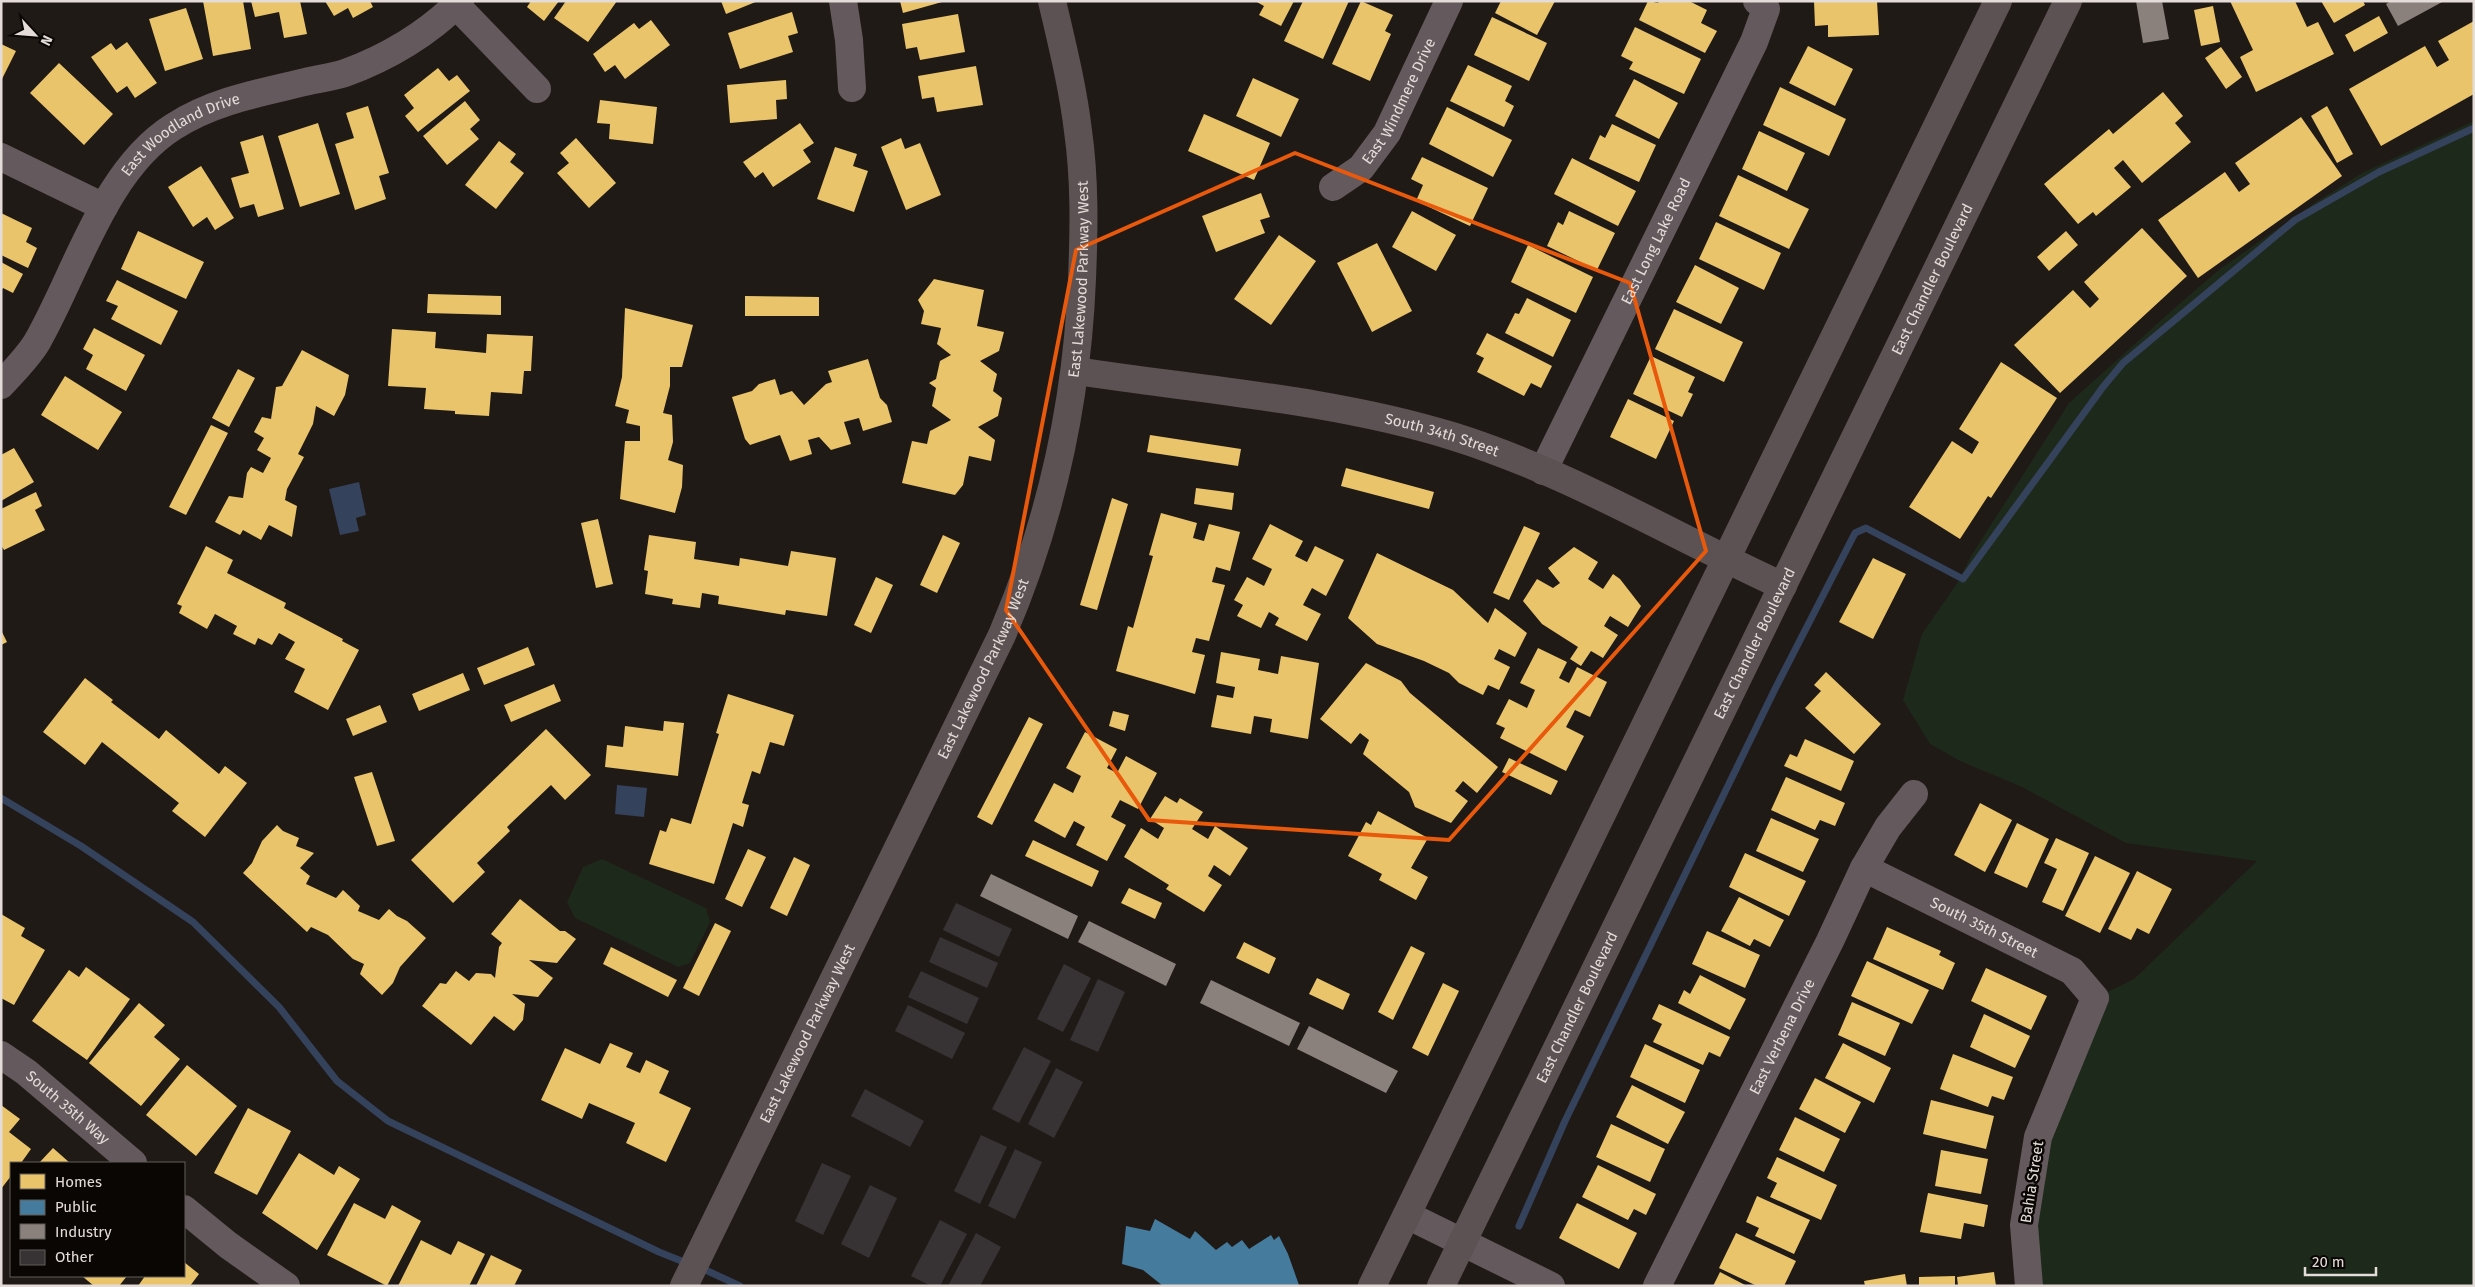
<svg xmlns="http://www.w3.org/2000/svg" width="2475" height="1287" font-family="'Fira Sans',sans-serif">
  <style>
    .green { fill: #1d291a }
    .water { fill: #35425c }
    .homes { fill: #e9c46a }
    .public { fill: #457b9d }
    .industry { fill: #8a817c }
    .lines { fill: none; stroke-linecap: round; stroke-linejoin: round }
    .stream { stroke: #35425c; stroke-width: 7 }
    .building { fill: #373334 }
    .street { stroke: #64595c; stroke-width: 28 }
    .secondary { stroke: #5c5153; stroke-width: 28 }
    .marked { fill: none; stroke: #e8590c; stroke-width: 4; stroke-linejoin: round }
    .labels { text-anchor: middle; stroke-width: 5; stroke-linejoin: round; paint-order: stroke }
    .street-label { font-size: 15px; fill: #e4dcd8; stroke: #0a0604 }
  </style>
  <rect width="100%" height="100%" fill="#201a17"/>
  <path class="green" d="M2474 121V1286H2029L2024 1225 2095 998 2134 979 2257 861 2126 843 2022 787 1960 761 1930 744 1903 700 1922 634 1958 582 1971 556 2069 403 2178 305 2220 269 2316 202 2364 172Z
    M602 859 706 908 710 922 690 963 678 967 575 918 567 902 583 867Z"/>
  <path class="water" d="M359 482 366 515 356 518 359 531 340 535 329 489Z
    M617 785 647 788 644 817 615 814Z"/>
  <path class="homes" d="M203 1H243L251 49 213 56Z
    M251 1H300L307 34 284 38 279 12 255 17Z
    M325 1H370L373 7 353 18 348 8 334 16Z
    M531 1H559L544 21 527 7Z
    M566 1H617L588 42 554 18Z
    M721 1H758L726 14Z
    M900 1H942V2L903 13Z
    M1255 1H1294L1281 26 1259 15 1264 6Z
    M1303 1H1349L1323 59 1284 41Z
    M1361 1 1393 15 1385 31 1391 34 1370 81 1332 64Z
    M1501 1H1555L1537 35 1495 13Z
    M1648 1 1658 3 1659 1H1689L1707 10 1701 23 1717 31 1705 53 1639 20Z
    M1814 1H1877L1879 35 1828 37V25L1815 26Z
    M2230 1H2295L2307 27 2318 22 2334 54 2256 92 2240 57 2253 50Z
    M2321 1H2363L2365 5 2334 23Z
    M2213 6 2220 42 2201 46 2194 10Z
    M186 8 203 59 165 71 149 19Z
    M792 12 798 33 788 36 793 52 740 69 728 33Z
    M958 14 965 52 920 60 917 47 906 49 902 24Z
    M2379 16 2388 33 2354 52 2345 35Z
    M1492 17 1547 43 1529 81 1474 55Z
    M651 20 670 45 625 79 615 65 605 72 593 54 634 23 639 29Z
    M2474 21V94L2381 146 2349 89 2425 46 2437 67 2449 60 2438 41Z
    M1635 27 1701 59 1684 94 1629 69 1633 62 1621 56Z
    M127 42 157 83 135 98 127 86 117 93 91 57 111 43 116 50Z
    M1 44 16 51 1 81Z
    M1808 46 1853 69 1835 106 1789 83Z
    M2221 47 2242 77 2226 89 2205 58Z
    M59 63 113 114 84 145 30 93Z
    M1468 65 1512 86 1505 101 1514 106 1504 127 1450 101Z
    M976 66 983 105 937 112 934 97 922 99 918 76Z
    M438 68 449 81 457 75 470 91 418 132 405 116 414 108 404 95Z
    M1253 78 1299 99 1281 137 1236 116Z
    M1634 79 1678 103 1659 139 1615 116Z
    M786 80 787 99 776 100 777 119 730 123 727 85Z
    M1780 87 1846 119 1829 156 1763 125Z
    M2163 92 2183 116 2175 123 2191 142 2142 183 2123 160 2114 168 2131 187 2096 216 2093 212 2078 224 2044 184 2109 129 2113 134Z
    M600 100 657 107 653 144 609 139 610 124 597 123Z
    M465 101 480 120 470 129 479 139 447 165 423 136Z
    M368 106 389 173 379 176 386 199 355 210 335 144 354 138 346 113Z
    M2327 106 2353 154 2337 163 2311 116Z
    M1447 107 1512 140 1493 177 1429 144Z
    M1204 114 1270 143 1254 180 1188 151Z
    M2301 117 2342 176 2198 278 2158 220 2225 172 2239 192 2250 184 2235 163Z
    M318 123 340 194 300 207 278 136Z
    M800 123 814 143 803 150 811 162 773 187 763 172 755 178 743 162Z
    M1612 124 1656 145 1639 182 1589 159 1600 135 1605 138Z
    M1759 131 1805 153 1787 191 1742 169Z
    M263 135 284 209 258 217 254 204 240 208 231 178 249 173 240 142Z
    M576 138 616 183 589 208 557 173 569 163 560 153Z
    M901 138 905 149 920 143 941 195 906 210 881 147Z
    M499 141 516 154 510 162 524 173 496 209 465 185Z
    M835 147 857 154 853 166 868 171 854 212 817 199Z
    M1422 157 1488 188 1470 226 1416 201 1423 185 1411 179Z
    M1572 158 1636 191 1618 226 1554 194Z
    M201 166 234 218 215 230 207 217 193 227 168 187Z
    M1738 175 1809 209 1789 249 1719 216Z
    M1261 193 1270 217 1260 220 1265 233 1216 252 1202 216Z
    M1412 211 1456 235 1436 271 1392 247Z
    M1569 211 1615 233 1597 270 1547 246 1558 222 1563 225Z
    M1 213 32 228 26 242 37 248 28 268 1 255Z
    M1716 222 1781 253 1764 290 1699 259Z
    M2142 228 2187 276 2060 393 2014 345 2073 290 2090 308 2099 299 2084 282Z
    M138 231 204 262 186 299 121 269Z
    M2066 231 2078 245 2049 271 2037 257Z
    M1279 235 1316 261 1271 325 1234 299Z
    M1377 243 1412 311 1372 332 1337 263Z
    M1528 245 1593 277 1576 313 1511 282Z
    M1 262 23 274 13 293 3 288 1 291Z
    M1695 265 1739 288 1721 324 1676 302Z
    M934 279 984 290 977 326 1004 332 999 351 980 361 997 374 993 391 1002 398 998 416 978 427 995 440 991 461 969 456 963 485 955 495 902 483 912 441 927 444 930 431 951 420 932 406 936 388 929 383 936 379 940 361 951 355 937 344 941 328 921 324 924 311 918 300Z
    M117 280 178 311 161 345 111 319 118 306 106 301Z
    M428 294 501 296V315L427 313Z
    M745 296 819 297V316H745Z
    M1527 298 1571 320 1553 357 1505 333 1515 313 1519 314Z
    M625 308 693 325 682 367H670V386L663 413 672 415 673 442 668 460 683 465 682 487 675 513 620 499 625 441H640V426L626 423 629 410 615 406 622 377Z
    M1674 309 1743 342 1724 382 1655 349Z
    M94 328 145 355 126 391 86 369 93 355 83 349Z
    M392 329 436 332 435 348 486 353 487 334 533 336 531 371H524L522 394 491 392 489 416 455 414V411L424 409 426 388 388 386Z
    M1487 333 1552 366 1541 388 1531 383 1524 396 1477 372 1484 358 1476 354Z
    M302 350 349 375 345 395 334 416 316 406 313 424 298 454 304 457 287 489 285 500 297 506 292 537 269 525 261 540 243 530 240 535 215 522 229 496 243 498 247 473 251 467 263 473 271 458 257 450 264 438 254 432 262 417 271 419 276 387 282 386Z
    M1651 356 1695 377 1688 392 1693 394 1682 417 1633 394Z
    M868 359 880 398 887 405 892 422 863 431 859 418 844 422 851 444 831 450 819 437 808 440 812 454 790 461 780 435 750 445 745 439 732 397 752 391 759 384 775 379 780 395 792 391 804 405 826 384 832 382 828 371Z
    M2001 362 2057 398 1991 498 1988 496 1960 539 1909 507 1952 441 1972 454 1979 442 1959 429Z
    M238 369 255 378 229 427 212 418Z
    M65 376 122 412 98 450 41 415Z
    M1628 399 1674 421 1656 459 1610 437Z
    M211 425 228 433 186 515 169 507Z
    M1150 435 1241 449 1238 466 1147 452Z
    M14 448 34 482 1 501V455Z
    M1346 468 1434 492 1429 509 1341 486Z
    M1196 488 1234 493 1232 510 1194 504Z
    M36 492 42 506 35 510 45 530 4 550 1 545V509Z
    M1112 498 1128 504 1097 610 1080 605Z
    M1161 513 1197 523 1193 538 1204 541 1209 524 1240 532 1230 571 1216 567 1212 582 1225 585 1209 641 1196 638 1192 652 1205 655 1195 694 1116 671 1128 626 1133 628 1153 556 1149 555Z
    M598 519 613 584 596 588 581 523Z
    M1270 524 1303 541 1295 556 1307 562 1315 546 1344 560 1326 596 1312 588 1303 605 1321 614 1307 641 1275 625 1279 618 1269 612 1261 628 1237 616 1243 605 1234 600 1247 577 1264 586 1272 569 1252 559Z
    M1524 526 1540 533 1509 600 1493 593Z
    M649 535 696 542 694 559 739 566 740 558 788 566 791 551 836 558 827 616 786 610 785 615 718 604 719 596 702 593 700 608 672 604 673 599 645 594 648 571 644 570Z
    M943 535 960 543 937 593 920 585Z
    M206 546 233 560 227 573 286 603 284 608 343 639 342 641 359 650 328 710 294 692 305 669 285 659 295 642 279 633 272 645 258 638 255 645 233 634 237 626 215 614 207 629 179 613 182 606 177 604Z
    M1574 547 1598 562 1588 579 1603 589 1613 574 1620 579 1641 606 1628 627 1610 616 1604 626 1618 635 1603 658 1591 651 1581 666 1570 659 1578 647 1542 624 1523 601 1537 579 1553 588 1560 583 1548 568Z
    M1377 553 1453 590 1488 623 1495 608 1527 633 1515 657 1499 649 1494 659 1510 667 1499 690 1488 685 1483 695 1459 683 1449 673 1424 661 1377 644 1348 618Z
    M1873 558 1906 574 1873 639 1839 622Z
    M876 577 893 585 871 633 854 625Z
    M1 630 7 642 1 645Z
    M528 647 535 665 484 685 477 668Z
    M1538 648 1567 662 1559 678 1569 683 1577 667 1607 682 1590 717 1575 710 1566 727 1584 736 1566 771 1500 738 1505 728 1496 724 1509 699 1527 708 1535 690 1520 683Z
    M1221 652 1260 659 1258 670 1278 674 1281 656 1319 663 1308 739 1270 732 1272 719 1254 716 1251 734 1211 727 1217 695 1233 698 1235 687 1216 683Z
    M1366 663 1401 681 1410 693 1498 767 1477 793 1463 781 1455 791 1468 801 1451 823 1415 807 1409 792 1363 754 1369 740 1360 733 1351 744 1320 719Z
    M1826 672 1881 724 1854 754 1805 708 1821 691 1814 685Z
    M463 673 470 690 419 711 412 694Z
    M85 678 113 700 111 702 159 739 166 730 219 774 225 766 247 783 205 837 172 811 179 803 102 742 85 765 43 732Z
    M554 684 561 701 511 722 504 705Z
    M728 694 794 715 784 746 770 742 760 774 752 771 742 803 749 805 743 827 733 823 714 884 649 864 660 830 666 832 671 818 691 824 719 734 716 733Z
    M380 705 387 722 353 736 346 719Z
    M1113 711 1129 715 1125 731 1109 726Z
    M1029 717 1043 724 992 825 977 817Z
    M664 721 684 723 678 776 605 767 607 745 623 747 625 726 663 731Z
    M546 729 591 775 565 800 551 785 507 827 510 831 477 863 485 872 453 903 411 860Z
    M1085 732 1117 749 1107 768 1117 773 1126 756 1157 773 1138 809 1120 800 1111 817 1126 825 1107 861 1076 845 1085 827 1074 821 1065 838 1034 821 1054 783 1073 793 1081 776 1066 768Z
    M1805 739 1854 761 1841 791 1784 766 1790 754 1797 757Z
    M1509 758 1558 781 1551 795 1502 772Z
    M372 772 395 841 377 846 354 777Z
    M1786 777 1845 803 1835 826 1820 820 1815 830 1771 810Z
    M1165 796 1177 803 1180 798 1203 812 1192 829 1208 839 1215 826 1248 848 1230 876 1214 865 1208 876 1222 885 1204 912 1166 889 1169 885 1124 857 1141 828 1158 839 1164 828 1150 819Z
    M1980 803 2012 820 1985 872 1954 855Z
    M1378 811 1428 838 1411 868 1428 877 1416 900 1379 880 1382 874 1348 856 1366 822 1371 825Z
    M1771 818 1819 839 1803 872 1756 851Z
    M2017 823 2049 839 2027 888 1994 873Z
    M277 825 283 831 299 838 296 846 314 853 300 868 310 876 306 884 336 898 343 890 360 906 358 911 379 920 389 909 397 916 407 921 426 938 400 967 393 983 382 995 360 974 364 964 353 959 328 935 311 927 307 932 243 873 252 863 262 841Z
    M2056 838 2089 853 2063 911 2042 902 2057 869 2044 863Z
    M1033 840 1099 871 1092 887 1025 856Z
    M748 849 766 857 742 907 725 899Z
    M1745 853 1806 881 1789 916 1729 887Z
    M2095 856 2130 873 2100 933 2065 916Z
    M794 857 810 865 787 916 770 908Z
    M2137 871 2172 889 2149 934 2137 928 2131 940 2108 929Z
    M1129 888 1162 903 1155 919 1121 903Z
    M1739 897 1784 920 1770 947 1754 939 1750 946 1721 931Z
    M520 899 560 931H565L576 939 557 963 529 960 553 978 538 997 512 994 525 1004 523 1020 514 1031 494 1016 471 1045 422 1006 440 983 446 984 456 971 469 981 476 973 491 974 495 978 499 947 502 943 491 934Z
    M1 914 25 928 21 936 45 950 14 1005 1 998Z
    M715 923 731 931 699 996 683 988Z
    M1887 927 1941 951 1939 955 1955 963 1943 990 1873 959Z
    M1707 931 1760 955 1745 988 1692 964Z
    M1244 942 1276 958 1269 974 1236 958Z
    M1411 946 1425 953 1393 1020 1378 1012Z
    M611 947 677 980 668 997 603 964Z
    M1867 961 1929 990 1912 1024 1851 996Z
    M86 967 130 999 87 1060 32 1021 69 970 79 977Z
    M1986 968 2047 996 2031 1030 1971 1001Z
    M1700 975 1746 999 1730 1030 1678 1003 1684 990 1690 994Z
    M1317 978 1350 994 1343 1010 1309 994Z
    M1443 983 1459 991 1428 1056 1412 1048Z
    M1852 1002 1900 1023 1885 1056 1838 1035Z
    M139 1003 165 1025 154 1037 180 1059 141 1106 89 1063Z
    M1659 1004 1730 1037 1720 1057 1709 1052 1703 1065 1653 1042 1662 1024 1652 1019Z
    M1984 1014 2030 1036 2015 1068 1970 1047Z
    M610 1043 633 1053 626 1067 640 1073 646 1060 669 1071 659 1093 691 1108 666 1162 626 1143 635 1123 589 1103 582 1119 541 1100 565 1048 600 1064Z
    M1843 1043 1891 1068 1874 1103 1825 1078Z
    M1645 1044 1700 1070 1685 1103 1630 1077Z
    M1953 1054 2013 1077 2004 1100 1992 1096 1988 1107 1940 1089Z
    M187 1065 237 1106 196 1156 146 1115Z
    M1815 1078 1861 1102 1845 1133 1799 1109Z
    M1632 1085 1685 1112 1668 1144 1616 1117Z
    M1931 1100 1994 1116 1986 1149 1923 1134Z
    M1 1105 20 1119 9 1132 31 1149 21 1163H11V1176L1 1189Z
    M248 1108 291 1131 257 1195 214 1173Z
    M1795 1117 1840 1139 1824 1172 1779 1150Z
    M1611 1124 1665 1149 1650 1182 1596 1157Z
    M53 1148 70 1163H39Z
    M1941 1150 1988 1159 1981 1194 1935 1186Z
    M299 1153 334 1175 339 1166 360 1179 317 1250 262 1213Z
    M1777 1157 1837 1185 1821 1220 1770 1197 1777 1183 1767 1178Z
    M1598 1165 1656 1194 1646 1215 1634 1209 1628 1220 1582 1197Z
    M1928 1193 1988 1205 1984 1227 1964 1223 1961 1239 1920 1232Z
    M1757 1196 1810 1220 1794 1254 1755 1236 1759 1228 1746 1222Z
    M354 1203 385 1219 392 1205 421 1221 387 1286 327 1255Z
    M1577 1203 1637 1233 1619 1269 1559 1238Z
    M1736 1233 1796 1261 1784 1286H1757L1719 1268Z
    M421 1240 451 1255 458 1241 485 1254 469 1286H398Z
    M491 1255 522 1270 514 1286H476Z
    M184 1262 199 1274 190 1286H138L145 1276H184Z
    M1720 1272 1747 1286H1713Z
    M1994 1272 1996 1286H1958L1957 1277Z
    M1905 1274 1907 1286H1865L1864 1281Z
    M82 1276H127L119 1286H94Z
    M1955 1276V1286H1919V1277Z"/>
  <path class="public" d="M1155 1219 1190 1239 1195 1231 1216 1250 1227 1242 1232 1247 1242 1240 1249 1249 1271 1235 1274 1240 1279 1236 1288 1254 1299 1285 1163 1286 1143 1270 1122 1264 1126 1226 1150 1231Z"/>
  <path class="industry" d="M2136 1H2162L2169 39 2143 43Z
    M2391 1H2444L2398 26 2386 4Z
    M991 874 1078 916 1068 939 980 896Z
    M1089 921 1176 964 1166 986 1078 942Z
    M1211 980 1300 1023 1289 1046 1200 1003Z
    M1309 1026 1398 1071 1386 1093 1297 1049Z"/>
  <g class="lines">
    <path class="stream" d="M1 798 81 846 193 922 279 1007 337 1081 388 1121 659 1252 689 1264
      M1519 1226 1565 1121 1775 689 1855 533 1866 528 1963 579 2103 387 2123 363 2295 220 2379 172 2474 128
      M699 1267 740 1286"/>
  </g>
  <path class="building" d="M956 903 1012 929 999 957 943 930Z
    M940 937 998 963 987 988 929 962Z
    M1064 964 1091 978 1063 1032 1037 1019Z
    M921 971 979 998 967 1024 908 997Z
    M1098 979 1125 992 1098 1052 1070 1040Z
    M908 1005 965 1033 952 1059 895 1031Z
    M1024 1047 1051 1061 1019 1123 992 1109Z
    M1056 1068 1083 1082 1054 1138 1028 1124Z
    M865 1089 924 1121 910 1147 851 1116Z
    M981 1135 1007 1147 980 1204 954 1191Z
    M1015 1149 1042 1162 1015 1219 988 1206Z
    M822 1163 851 1176 823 1235 795 1221Z
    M870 1185 897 1198 869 1258 841 1244Z
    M940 1220 967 1234 940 1286H931L911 1276Z
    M976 1233 1001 1247 980 1286H948Z"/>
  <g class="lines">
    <g class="street">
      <path d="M843 1 849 40 852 88"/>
      <path d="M456 5 537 89"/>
      <path d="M1 157 104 207"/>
      <path id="s1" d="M1333 187 1361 168 1387 133 1449 1"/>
      <path id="s2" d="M1 385C13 372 28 357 37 342 77 272 104 171 173 127 213 101 259 93 305 82 318 79 333 77 345 73 387 58 429 33 460 1"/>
      <path id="s3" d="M1543 471 1754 42 1766 9 1757 1"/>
      <path id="s4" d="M1864 868 2072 971 2095 998 2038 1137 2024 1225 2029 1286"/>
      <path id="s5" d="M1 1055 26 1072 133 1163"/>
      <path d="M184 1209 228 1245 286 1286"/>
      <path d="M1407 1215 1551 1286"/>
      <path id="s6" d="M1657 1286 1830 941 1864 868 1888 827 1914 794"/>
    </g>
    <g class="secondary">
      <path id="s7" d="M1076 371C1201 390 1331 399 1452 436 1568 472 1673 536 1783 586"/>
      <path id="s8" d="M684 1286 1002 635C1051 521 1077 403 1082 279 1084 230 1085 180 1078 131 1073 88 1062 44 1052 1"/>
      <path d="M1372 1286 1998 1"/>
      <path id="s9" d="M1441 1286 2068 1"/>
    </g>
  </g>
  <path class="marked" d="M1295 153 1630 283 1706 551 1449 840 1149 820 1006 610 1076 250Z"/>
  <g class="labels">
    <g class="street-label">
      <text dy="5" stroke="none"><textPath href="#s1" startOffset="111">East Windmere Drive</textPath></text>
      <text dy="5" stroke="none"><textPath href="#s2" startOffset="316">East Woodland Drive</textPath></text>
      <text dy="5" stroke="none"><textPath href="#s3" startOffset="256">East Long Lake Road</textPath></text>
      <text dy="5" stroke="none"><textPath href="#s8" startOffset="1091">East Lakewood Parkway West</textPath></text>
      <text dy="5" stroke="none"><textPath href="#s9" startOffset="1120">East Chandler Boulevard</textPath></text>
      <text dy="5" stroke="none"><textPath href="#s7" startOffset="372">South 34th Street</textPath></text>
      <text dy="5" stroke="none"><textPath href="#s9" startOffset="715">East Chandler Boulevard</textPath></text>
      <text dy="5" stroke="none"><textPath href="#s8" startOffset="686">East Lakewood Parkway West</textPath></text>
      <text dy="5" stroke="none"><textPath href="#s4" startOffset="134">South 35th Street</textPath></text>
      <text dy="5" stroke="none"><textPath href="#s9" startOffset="310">East Chandler Boulevard</textPath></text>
      <text dy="5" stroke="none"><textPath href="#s8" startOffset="281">East Lakewood Parkway West</textPath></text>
      <text dy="5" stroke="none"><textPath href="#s6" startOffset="279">East Verbena Drive</textPath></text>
      <text dy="5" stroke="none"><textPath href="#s5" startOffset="85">South 35th Way</textPath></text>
      <text transform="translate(2032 1182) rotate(-81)" y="5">Bahia Street</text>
    </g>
  </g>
  <rect width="2475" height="1287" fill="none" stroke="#e4dcd8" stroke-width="5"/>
  <rect x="10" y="1162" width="175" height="115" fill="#0a0604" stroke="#615c59"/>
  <rect x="20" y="1174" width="25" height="15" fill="#e9c46a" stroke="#615c59"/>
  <text x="55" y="1187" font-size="15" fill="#e4dcd8">Homes</text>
  <rect x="20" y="1200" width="25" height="15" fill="#457b9d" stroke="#615c59"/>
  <text x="55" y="1212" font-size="15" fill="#e4dcd8">Public</text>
  <rect x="20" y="1224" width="25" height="15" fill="#8a817c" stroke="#615c59"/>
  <text x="55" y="1237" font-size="15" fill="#e4dcd8">Industry</text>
  <rect x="20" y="1250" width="25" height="15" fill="#373334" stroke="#615c59"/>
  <text x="55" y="1262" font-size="15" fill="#e4dcd8">Other</text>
  <g transform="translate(35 35) rotate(116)" stroke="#0a0604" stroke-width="4" paint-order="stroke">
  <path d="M0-4L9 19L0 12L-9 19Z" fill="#e4dcd8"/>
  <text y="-8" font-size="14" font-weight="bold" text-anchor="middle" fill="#e4dcd8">N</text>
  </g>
  <path d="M2305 1267v8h71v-8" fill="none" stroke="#e4dcd8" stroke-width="2.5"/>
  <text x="2312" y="1267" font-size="15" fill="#e4dcd8" stroke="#0a0604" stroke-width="4" paint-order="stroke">20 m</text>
</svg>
